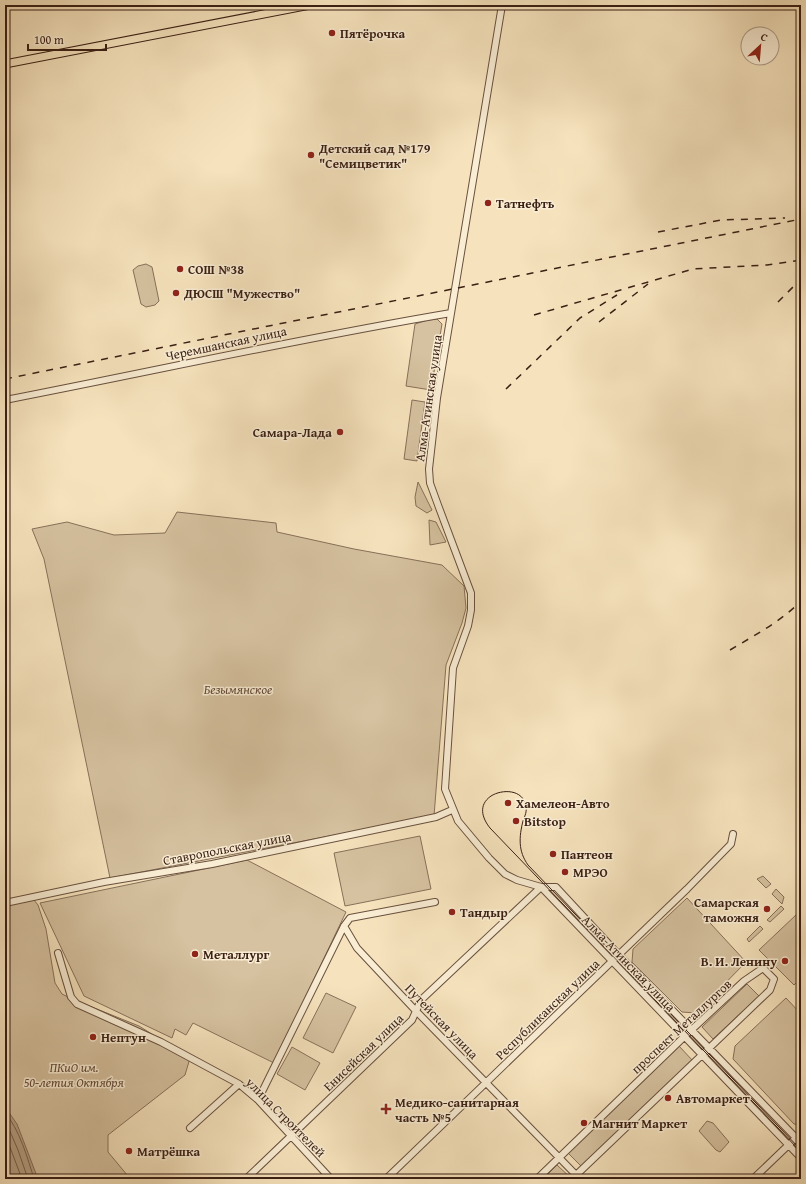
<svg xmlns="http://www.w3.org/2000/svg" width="806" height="1184" font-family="'Gentium Book Plus',serif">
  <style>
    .green { fill: #d6c2a0; stroke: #88705a }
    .water { fill: #b6a084; stroke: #846c57 }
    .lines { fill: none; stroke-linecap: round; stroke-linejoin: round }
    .shore { stroke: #78604c; stroke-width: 1 }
    .minor-casing { stroke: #69503e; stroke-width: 8 }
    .major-casing { stroke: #3a1f14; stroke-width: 9 }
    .minor { stroke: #f9edd4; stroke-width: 6 }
    .major { stroke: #f6e3bd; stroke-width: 7 }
    .tram { stroke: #3a1f14; stroke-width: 1 }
    .rail { stroke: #3a1f14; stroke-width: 1.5; stroke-dasharray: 7 7; stroke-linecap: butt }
    .poi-dot { fill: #8f2418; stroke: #f9edd4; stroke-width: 1.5 }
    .labels { text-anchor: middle; stroke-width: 3; stroke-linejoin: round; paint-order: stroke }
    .poi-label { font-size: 13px; font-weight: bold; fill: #3a1f14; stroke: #f9edd4; text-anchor: start }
    .street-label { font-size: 13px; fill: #3a1f14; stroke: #f9edd4 }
    .park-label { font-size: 13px; font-style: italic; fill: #614837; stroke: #f9edd4 }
  </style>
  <rect width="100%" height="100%" fill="#f6e3bd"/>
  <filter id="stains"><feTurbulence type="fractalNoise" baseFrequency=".005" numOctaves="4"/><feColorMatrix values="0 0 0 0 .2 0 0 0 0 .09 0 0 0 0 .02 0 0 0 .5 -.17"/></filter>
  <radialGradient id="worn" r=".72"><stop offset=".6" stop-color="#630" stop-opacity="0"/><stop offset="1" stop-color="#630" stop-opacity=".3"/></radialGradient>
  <path class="green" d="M146 264 152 267 159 301 155 305 146 307 141 304 133 270 138 266Z
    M437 319 442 324 431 390 406 386 415 324 428 320Z
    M412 400 425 402 417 461 404 459Z
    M418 482 432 510 427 513 416 506 415 497Z
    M177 512 276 523 277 532 354 549 442 565 464 586 466 608 462 623 446 665 434 816 110 878 44 559 32 529 67 522 114 535 165 533Z
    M429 520 436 522 446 542 430 545Z
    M420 836 431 889 345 906 334 853Z
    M247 860 346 912 274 1063 193 1023 186 1035 175 1029 172 1038 84 996 40 903Z
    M763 876 771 884 766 888 757 879Z
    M776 889 784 897 782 904 772 894Z
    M30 895 38 905 46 929 55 983 62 994 72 999 139 1026 190 1058 185 1075 108 1135V1152L128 1176 126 1179H5V901Z
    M687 898 746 962 696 1013 682 1012 632 962 633 949Z
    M781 906 784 909 770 922 767 920Z
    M797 914 801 915V978L794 985 759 950Z
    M760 926 763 929 749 942 747 939Z
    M747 984 759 996 713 1039 702 1027Z
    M326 993 356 1007 333 1053 303 1038Z
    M786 998 801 1014V1125L794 1124 733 1059 735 1046Z
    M679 1046 693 1061 583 1168 568 1153Z
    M292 1047 320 1063 305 1090 277 1074Z
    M707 1121 713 1123 729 1142 720 1152 716 1150 699 1131Z
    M557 1165 571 1178 543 1179Z"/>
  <path class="water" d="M5 1107 17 1124 38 1179H5Z"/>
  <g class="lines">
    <path class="shore" d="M5 1113C19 1128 28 1159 34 1179
      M5 1120 18 1150 28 1179
      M5 1134 22 1179"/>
    <g class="minor-casing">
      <path id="minor" d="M502 5 437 398 429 469 430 483 438 505 471 593V610L468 626 453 668 445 789 458 821 489 858 505 874 517 880 541 887H556L619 955 801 1143
        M5 400C154 371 302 338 451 313
        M542 888 801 1158
        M5 903 104 882 212 864 436 817 452 810
        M344 926 357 948 416 1011 580 1179
        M58 953 71 997 77 1004 161 1042 239 1084 258 1100 331 1179
        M258 1100 344 926 350 918 435 902
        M190 1128 239 1084
        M246 1179 412 1020 421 1000 541 887
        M386 1179 687 889 731 844 733 834
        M537 1179 687 1034 744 981 763 968 774 979 770 990 572 1179
        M753 1179 801 1133"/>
    </g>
    <g class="major-casing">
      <path id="major" d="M5 64 310 5"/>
    </g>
    <use href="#minor" class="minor"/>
    <use href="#major" class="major"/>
    <path class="tram" d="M801 1150 528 865C518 851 519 837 523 821 525 816 527 811 526 806 523 789 502 789 491 796 478 805 482 818 490 828L801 1152"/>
    <path class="rail" d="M658 232 721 220 785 218
      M778 302 801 279
      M534 315 693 269 767 265 801 260
      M599 322 648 284
      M5 379 801 219
      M506 389 580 318 617 295
      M730 650C755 635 780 622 801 601"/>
  </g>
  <g class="poi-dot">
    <circle cx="332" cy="33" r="4"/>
    <circle cx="311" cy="155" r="4"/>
    <circle cx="488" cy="203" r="4"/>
    <circle cx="180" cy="269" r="4"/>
    <circle cx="176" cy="293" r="4"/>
    <circle cx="340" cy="432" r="4"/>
    <circle cx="508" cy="803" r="4"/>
    <circle cx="516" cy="821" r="4"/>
    <circle cx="553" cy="854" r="4"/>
    <circle cx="565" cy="872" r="4"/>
    <circle cx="767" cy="909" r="4"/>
    <circle cx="452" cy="912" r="4"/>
    <circle cx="195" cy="954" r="4"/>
    <circle cx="785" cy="961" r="4"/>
    <circle cx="93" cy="1037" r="4"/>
    <circle cx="668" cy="1098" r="4"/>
    <path d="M384 1103h4v4h4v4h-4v4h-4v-4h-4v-4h4z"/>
    <circle cx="584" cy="1123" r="4"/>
    <circle cx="129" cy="1151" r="4"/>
  </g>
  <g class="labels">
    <g class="poi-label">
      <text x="340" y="38">Пятёрочка</text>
      <text x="319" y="153">Детский сад №179<tspan x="319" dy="15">"Семицветик"</tspan></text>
      <text x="496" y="208">Татнефть</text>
      <text x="188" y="274">СОШ №38</text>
      <text x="184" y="298">ДЮСШ "Мужество"</text>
      <text x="332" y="437" text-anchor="end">Самара-Лада</text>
      <text x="516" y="808">Хамелеон-Авто</text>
      <text x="524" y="826">Bitstop</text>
      <text x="561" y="859">Пантеон</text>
      <text x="573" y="877">МРЭО</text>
      <text x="759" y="907" text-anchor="end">Самарская<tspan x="759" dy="15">таможня</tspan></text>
      <text x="460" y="917">Тандыр</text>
      <text x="203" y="959">Металлург</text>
      <text x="777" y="966" text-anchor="end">В. И. Ленину</text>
      <text x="101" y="1042">Нептун</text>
      <text x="676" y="1103">Автомаркет</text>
      <text x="395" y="1107">Медико-санитарная<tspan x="395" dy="15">часть №5</tspan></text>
      <text x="592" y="1128">Магнит Маркет</text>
      <text x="137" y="1156">Матрёшка</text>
    </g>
    <g class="street-label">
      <text transform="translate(226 343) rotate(-12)" y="5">Черемшанская улица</text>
      <text transform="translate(428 398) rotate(-82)" y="5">Алма-Атинская улица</text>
      <text transform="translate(227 848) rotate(-11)" y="5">Ставропольская улица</text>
      <text transform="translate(629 963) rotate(46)" y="5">Алма-Атинская улица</text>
      <text transform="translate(547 1009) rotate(-44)" y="5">Республиканская улица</text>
      <text transform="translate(442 1021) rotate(46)" y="5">Путейская улица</text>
      <text transform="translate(681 1026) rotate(-43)" y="5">проспект Металлургов</text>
      <text transform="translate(363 1052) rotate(-44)" y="5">Енисейская улица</text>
      <text transform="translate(286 1117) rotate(45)" y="5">улица Строителей</text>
    </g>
    <g class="park-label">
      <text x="238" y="694">Безымянское</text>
      <text x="74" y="1072">ПКиО им.<tspan x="74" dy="15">50-летия Октября</tspan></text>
    </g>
  </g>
  <rect width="806" height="1184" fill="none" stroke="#f6e3bd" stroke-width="20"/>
  <rect x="6" y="6" width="794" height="1172" fill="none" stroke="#3a1f14" stroke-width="2"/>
  <rect x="10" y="10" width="786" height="1164" fill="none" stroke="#3a1f14"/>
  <g transform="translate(760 46) rotate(26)"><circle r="19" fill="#f9edd4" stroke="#ad9b87"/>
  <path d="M0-3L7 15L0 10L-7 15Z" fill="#8f2418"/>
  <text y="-6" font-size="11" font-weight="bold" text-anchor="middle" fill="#3a1f14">С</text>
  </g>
  <path d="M28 44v6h78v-6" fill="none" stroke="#3a1f14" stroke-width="2"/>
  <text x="34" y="44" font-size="12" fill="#3a1f14" stroke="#f9edd4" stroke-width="3" paint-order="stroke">100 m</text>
  <rect width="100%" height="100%" filter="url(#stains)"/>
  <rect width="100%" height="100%" fill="url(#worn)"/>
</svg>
